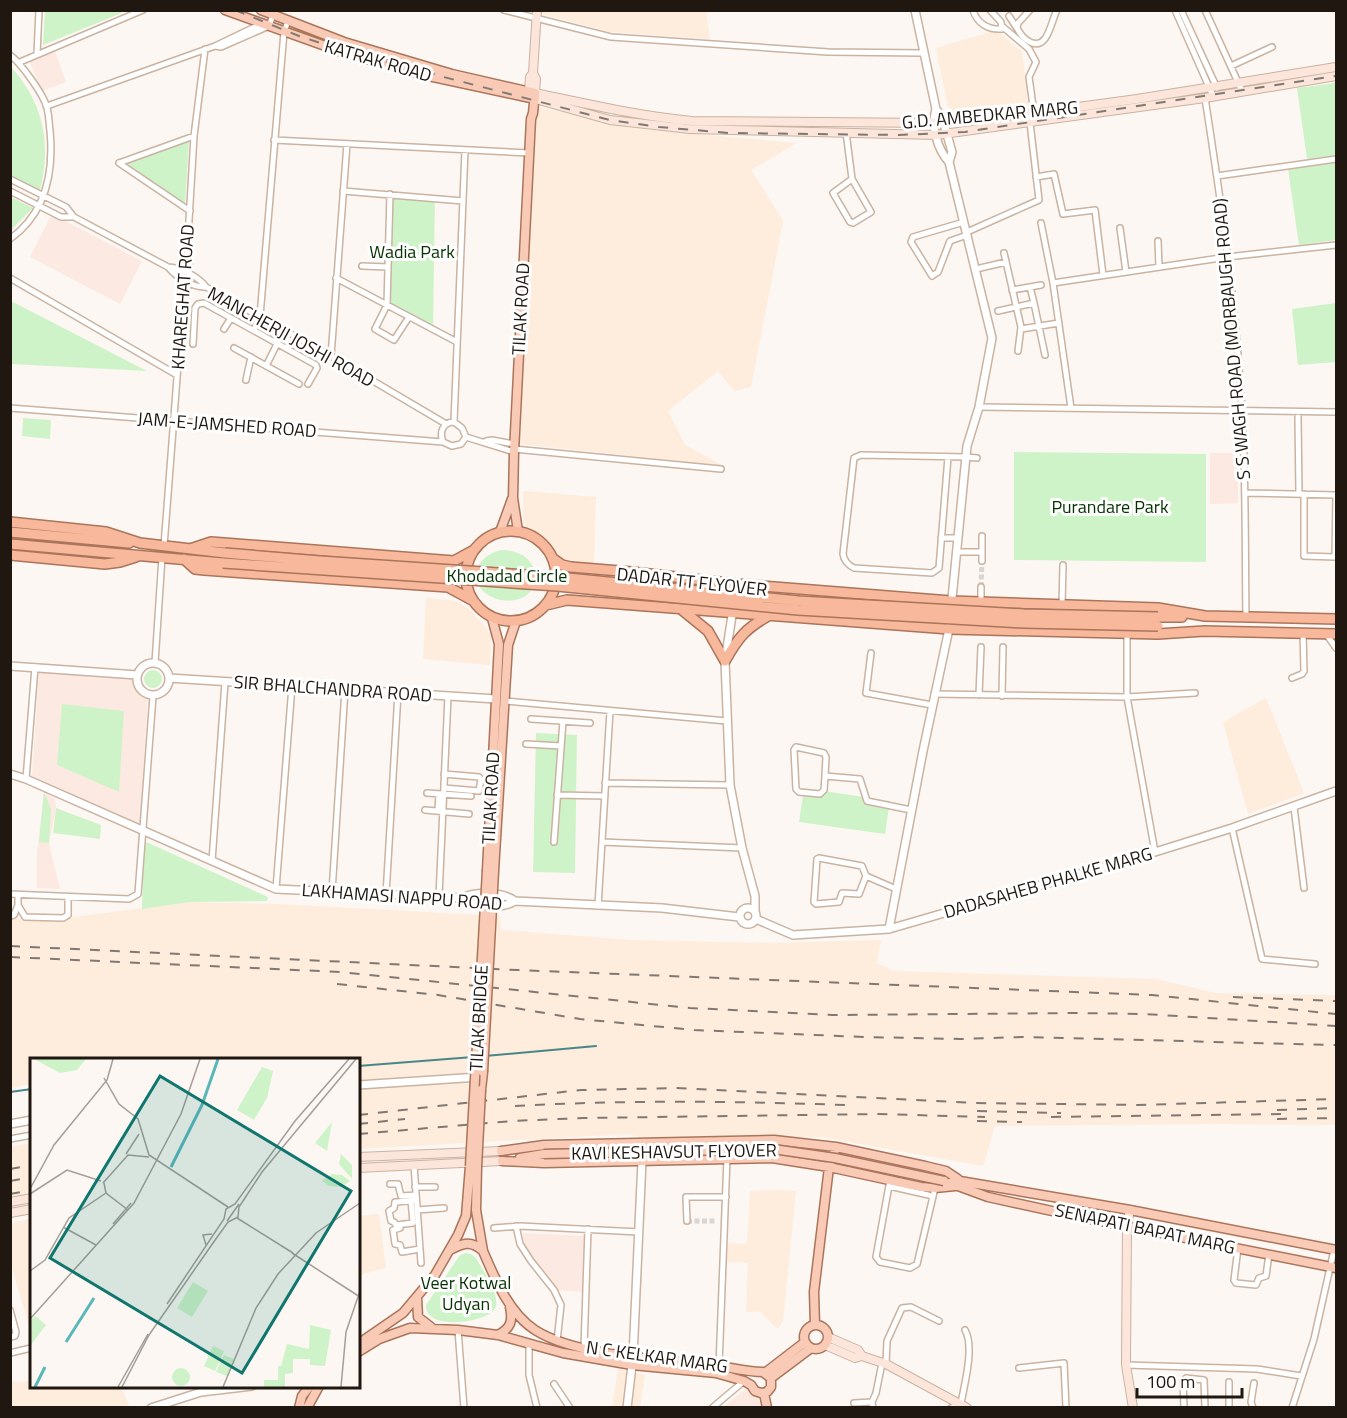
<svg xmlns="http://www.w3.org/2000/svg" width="1347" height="1418" font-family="'Titillium Web',sans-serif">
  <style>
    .built { fill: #feecdd }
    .education { fill: #fce9e1 }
    .green { fill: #cff3c8 }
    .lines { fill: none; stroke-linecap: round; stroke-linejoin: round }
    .stream { stroke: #488787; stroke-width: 2 }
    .minor-tunnel { stroke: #dbd5d1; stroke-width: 5; stroke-dasharray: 5 2.5; stroke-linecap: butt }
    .minor-casing { stroke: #cab3a1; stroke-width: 8 }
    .tertiary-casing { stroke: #cab3a1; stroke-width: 10 }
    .secondary-casing { stroke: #cab3a1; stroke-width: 10 }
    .primary-casing { stroke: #aa755b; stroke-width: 11 }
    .trunk-casing { stroke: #aa755b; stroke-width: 12 }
    .minor { stroke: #fff; stroke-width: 5 }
    .tertiary { stroke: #fff; stroke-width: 7 }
    .secondary { stroke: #fce5da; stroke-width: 8 }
    .primary { stroke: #f9cab5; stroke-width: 8 }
    .trunk { stroke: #f7b89c; stroke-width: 9 }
    .rail { stroke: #807973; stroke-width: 2; stroke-dasharray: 10 10; stroke-linecap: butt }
    .primary-bridge-casing { stroke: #aa755b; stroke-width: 11; stroke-linecap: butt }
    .trunk-bridge-casing { stroke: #aa755b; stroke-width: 12; stroke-linecap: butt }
    .primary-bridge { stroke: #f9cab5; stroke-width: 8 }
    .trunk-bridge { stroke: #f7b89c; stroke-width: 9 }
    .labels { text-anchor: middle; stroke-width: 6; stroke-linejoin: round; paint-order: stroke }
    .street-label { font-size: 18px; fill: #1f1710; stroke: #fff }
    .park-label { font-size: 18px; fill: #043300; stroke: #fff }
    .inset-river { fill: none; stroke: #59b7ba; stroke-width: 3 }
    .inset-road { fill: none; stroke: #a49d98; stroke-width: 1.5 }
    .view { fill: #0f766e; fill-opacity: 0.15; stroke: #0f766e; stroke-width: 3 }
    .inset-edge { fill: none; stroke: #1f1710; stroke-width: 3 }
  </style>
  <rect width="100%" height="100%" fill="#fcf7f3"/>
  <path class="built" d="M541 10 706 11 710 39 610 32 541 14Z
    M997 30 1022 52 1029 107 953 112 948 107 936 48Z
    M537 107 650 130 797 143 751 170 783 221 751 387 734 391 718 371 668 411 685 445 724 466 520 444Z
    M523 491 596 497 594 563 567 562 560 557 544 538 527 527 523 522Z
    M426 598 457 601 468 608 485 626 491 636 490 665 423 659Z
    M1266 698 1304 793 1248 814 1223 722Z
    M190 902 276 904 500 916 501 930 631 940 775 943 881 940 877 963 893 971 1156 979 1215 993 1336 995V1125L1214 1124 995 1126 983 1166 821 1137 652 1140 627 1134 359 1149 358 1060H32L31 1084 11 1088 10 919H59Z
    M31 1143V1203L11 1207 10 1147Z
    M778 1190 796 1191 783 1321 778 1329 759 1311 746 1312 748 1263 727 1262 728 1243 747 1244 750 1191Z
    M379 1214 386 1268 359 1275V1216Z
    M31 1218H32L31 1332 10 1261 11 1224Z
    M618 1369 645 1375 640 1407 612 1408Z
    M31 1381 32 1386 121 1387 129 1405 124 1408 11 1407V1382Z"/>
  <path class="education" d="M54 49 66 82 42 91 29 60Z
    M52 214 142 261 120 304 30 257Z
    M1210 453H1238V503L1210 504Z
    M39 671 133 679 134 688 144 697 148 698 140 825 32 776Z
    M44 792 55 798 56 808 49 843 60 889 37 888V853Z
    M523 1233 585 1236 582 1292 556 1290 523 1246Z
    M748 1387 759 1398 761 1407 722 1408Z"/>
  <path class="green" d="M117 10 122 13 43 45 45 11Z
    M11 67C43 102 52 144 40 190L11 176Z
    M1336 83V155L1307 159 1297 88Z
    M189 141 185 204 126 163Z
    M1336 163V240L1299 245 1288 169Z
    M391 195 435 199 433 329 388 305Z
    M11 197 33 208 11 230Z
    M10 301H11L147 371 11 364Z
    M1336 303V362L1298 365 1292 309Z
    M23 418 51 420 50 439 22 436Z
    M1014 452 1206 454V562L1014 560Z
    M502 550C520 551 530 557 537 574 534 619 462 601 479 565 484 556 493 552 502 550Z
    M144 679a9 9 0 1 1 18 0a9 9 0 1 1-18 0Z
    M62 704 124 711 119 792 57 765Z
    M536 733 577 735 575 873 533 872Z
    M804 788 890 801 885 834 799 822Z
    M44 792 51 809 49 843 39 842Z
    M56 808 101 825 100 839 53 833Z
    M144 841 268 897 267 901 190 902 142 909Z
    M466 1253 471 1254 476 1258C482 1269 499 1293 496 1306 492 1323 424 1332 426 1305L460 1255Z"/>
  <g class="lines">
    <path class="stream" d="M485 1056 596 1046
      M358 1066 473 1057
      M10 1092 32 1089"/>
    <path class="minor-tunnel" d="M981 587 982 561
      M687 1221H716"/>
    <g class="minor-casing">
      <path id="minor" d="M504 10 611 37 828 52 924 53
        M973 10C977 24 989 30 1002 29L1001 22 990 10
        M1030 10 1018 23 1017 28C1020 34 1024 39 1030 42 1048 51 1051 21 1057 10
        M1175 10 1213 96
        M1181 10 1217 88
        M1205 10 1242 91
        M1009 16 1016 27
        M1003 27 1029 49 1036 62 1029 77 1034 113
        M215 46 221 47 269 26 273 15
        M37 54 39 10
        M10 55C21 63 44 95 47 108 49 115 49 123 50 131 54 173 46 213 10 239
        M20 62 143 10
        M1231 66 1272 47
        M1205 98C1221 201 1236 306 1242 411 1246 479 1245 548 1246 617
        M47 106 215 46 261 24
        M846 132 852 179 871 212 853 223 850 222 833 193 852 179
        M274 140 529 153
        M119 163 190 211
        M119 163 194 136
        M1217 176 1336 159
        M1036 177 1054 174 1063 214 1095 210 1103 275
        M10 179 66 207 74 217 168 267C176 277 193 288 206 287L331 356 446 424
        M10 191 61 217H74
        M343 191 463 201
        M390 194 387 305 375 329 394 340 409 317
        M964 222 913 237 911 242 932 276 938 272 950 241 967 235
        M1041 223 1053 283 1071 408
        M1120 228 1126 272
        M967 232 1039 200 1029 114
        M1158 241 1159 267
        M1004 253 1021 327 1018 351
        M362 266 388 267
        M168 267C180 267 199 277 206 287
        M976 269 1006 262
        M10 278 177 375
        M336 278 457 342
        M1053 283 1227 257 1336 245
        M1030 287 1041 285
        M183 300 187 297 190 260 187 254
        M1034 303 1045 355
        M998 311 1034 303 1030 287 1012 290
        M224 329 231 318
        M1021 329 1059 323
        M254 330 260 316 284 32 288 21
        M193 344 195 308 198 304 204 303 316 365 317 368 308 384
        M234 348 299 384
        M331 356 347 144
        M266 366 284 330
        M246 380 251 357
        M979 407 1336 412
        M10 408 443 442 452 446 461 444 466 437
        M1298 417 1299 494
        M454 422 465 150
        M454 422 462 428 466 437
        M466 437 514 452
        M486 441 492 440 514 444
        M443 442C439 432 443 422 454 422
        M514 449 721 469
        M948 457 939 568 932 573 854 568C848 565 844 561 843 554L854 458 861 455 966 457 977 458
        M1245 493 1336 495
        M1304 494V556L1335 557 1336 495
        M982 536V561
        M941 538H958
        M164 546 183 300C178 289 180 264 187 254L194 136 205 49
        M956 552H982
        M981 602V587
        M1062 605 1063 565
        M1127 634V697L1155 852
        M1326 634 1336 648
        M871 653 866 693 932 705
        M155 663 162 557
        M1292 678 1302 674 1304 671 1303 633
        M934 694 1127 697 1195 693
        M979 695 981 647
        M1002 696 1003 647
        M505 701 727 721
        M531 719 590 723
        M526 744 561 746
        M825 776 824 790 820 794 799 792 796 789 794 750 796 747 824 753 826 757 825 776 860 779 867 801 911 810
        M26 779 35 667
        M605 783 730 785
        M444 788 479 791 481 779 479 777 444 774
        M427 793 471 796
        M557 795 605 796
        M1294 807 1304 888
        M425 810 469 814
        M438 811 439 794
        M1232 828 1262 959 1315 964
        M554 842 563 721
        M602 842 742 848
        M212 861 225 682
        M866 876 859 894 842 893 839 902 816 904 814 902 817 859 819 858 862 866 866 876 896 889
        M276 889 292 686
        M332 892 345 689
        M10 894 129 899 138 894 153 696
        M386 895 398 693
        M439 897 448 696
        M18 905 25 917 63 918 68 915V897
        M598 906 610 711
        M10 916 14 915 18 905V895
        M10 1139 32 1135
        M414 1165 421 1263
        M890 1180 876 1257 880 1262 910 1268 917 1264 935 1188
        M390 1184H398L401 1196 416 1195
        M889 1186 933 1196
        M415 1187H435
        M411 1200 413 1223 396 1225 394 1222 391 1221 389 1211 394 1208 395 1202H397L416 1200
        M417 1210 444 1208
        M687 1221 686 1197H726
        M516 1226 520 1244 531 1261 554 1290 561 1305 557 1341
        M400 1228 393 1230 395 1244 400 1245 402 1252 420 1249
        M494 1228 520 1226 639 1232
        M1238 1248 1234 1280 1236 1283 1256 1285 1259 1278 1266 1276 1269 1254
        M10 1310 16 1332 15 1336 10 1337
        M458 1330 464 1408
        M529 1343V1375L537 1408
        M584 1348 588 1229
        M10 1353 31 1348
        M886 1364 887 1341 902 1308 911 1307 939 1321
        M1126 1365 1257 1369 1301 1376
        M719 1366 727 1158
        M1019 1368 1064 1363 1066 1408
        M554 1384 570 1408
        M854 1403 872 1402
        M712 1408 744 1381
        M873 1408 872 1402 876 1393 882 1363
        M951 1408 961 1404C964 1385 975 1347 965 1330
        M1184 1408 1183 1381 1186 1378 1204 1380 1205 1408
        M1229 1408V1382
        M1253 1408 1251 1402 1254 1383
        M1292 1408 1314 1339 1334 1250"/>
    </g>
    <g class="tertiary-casing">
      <path id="tertiary" d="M936 109 942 117 952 152 949 162
        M733 609 725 661 730 785 742 848 755 896V912
        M137 679a16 16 0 1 1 32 0a16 16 0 1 1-32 0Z
        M10 666 137 675
        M169 678 496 699
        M10 774 26 779 276 889 462 898C477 907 500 910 515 901L662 908 739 917
        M462 898C475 891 503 892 515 901
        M740 916a8 8 0 1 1 16 0a8 8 0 1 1-16 0Z
        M756 919 793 935 889 929 1155 852 1232 828 1336 791
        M889 929 923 751 949 629 967 446 979 407 992 338 949 162C937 149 931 126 936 109L915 10
        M358 1085 479 1077
        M10 1124 32 1120
        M151 1408 201 1392 252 1386
        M627 1408 633 1357 642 1161"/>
    </g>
    <g class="secondary-casing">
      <path id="secondary" d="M533 73 536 79 535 93C588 104 638 116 692 121L934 123 1034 113 1137 99 1336 67
        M529 91 530 77 533 73 537 10
        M535 99 610 120 690 129 936 135 1205 98 1336 76
        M358 1157 501 1151
        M358 1168 502 1161
        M10 1202 32 1198
        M1130 1210 1127 1225 1126 1365 1133 1408
        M10 1213 32 1209
        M828 1337 858 1350 862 1356
        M825 1345 855 1358 862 1356 886 1364 967 1408"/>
    </g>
    <g class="primary-casing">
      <path id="primary" d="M225 10 342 52 424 75 535 99
        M261 10 344 42 452 74 535 93 533 113 531 119 514 452 513 498 518 531
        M500 532 512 499
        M487 870 499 644 492 618
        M494 871 508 645 516 621
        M481 1090 483 1072
        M501 1151 544 1145 774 1140 836 1147 925 1166 946 1171 958 1179
        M520 1158 544 1154
        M502 1161 544 1163 772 1158 829 1167 921 1187 935 1188 955 1186
        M477 1167 476 1210 483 1251
        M954 1180 1130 1210 1336 1250
        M950 1183 988 1197 1075 1216 1336 1268
        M417 1297 418 1317 431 1327
        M815 1325 814 1292 829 1167 836 1147
        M804 1337a12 12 0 1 1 24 0a12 12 0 1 1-24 0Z
        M498 1335C511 1328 513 1321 510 1307
        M358 1344 403 1313 435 1275 458 1235 466 1216 470 1166
        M358 1352 379 1339 410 1328 458 1330 498 1335 563 1353 632 1365 716 1373 744 1381 751 1385 755 1391 761 1393 767 1392 771 1387V1378L763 1372C746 1372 729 1367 713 1365 665 1360 575 1356 535 1330 509 1313 495 1279 483 1251 471 1240 463 1243 450 1250
        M766 1372 805 1342
        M771 1378 811 1348
        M764 1393 767 1408
        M299 1408 302 1396 310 1386
        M307 1408 319 1386"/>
    </g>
    <g class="trunk-casing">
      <path id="trunk" d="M10 522 106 532 140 543 225 553
        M466 576a45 45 0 1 1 90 0a45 45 0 1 1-90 0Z
        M10 532 129 543
        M10 544 223 563
        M190 549 211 542 454 561 474 550
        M10 555 105 564 120 562 136 557
        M552 558 562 565 571 567 632 572 738 584 951 601 1158 608 1205 616 1336 619
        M184 559 195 569 204 570 448 587 472 600
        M546 605 567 600 949 629 1158 634 1204 631 1336 634
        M681 609 708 631 725 661
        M1158 617H1182
        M725 661C738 638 745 629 768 616"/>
    </g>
    <use href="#minor" class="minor"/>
    <use href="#tertiary" class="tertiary"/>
    <use href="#secondary" class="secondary"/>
    <use href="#primary" class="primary"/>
    <use href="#trunk" class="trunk"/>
    <path class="rail" d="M235 10 299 36 351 53 610 120 659 127 729 133 899 135 965 132 1336 76
      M10 946 517 970 1152 995 1336 1014
      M10 957 341 972 690 1008 833 1015 1079 1013 1145 1014 1336 1026
      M337 984 438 995 580 1019 694 1030 864 1037 960 1039 1022 1037 1336 1045
      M1233 997 1336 1001
      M515 1106C625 1100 735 1101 845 1105
      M1277 1110 1336 1108
      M977 1111 1061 1113
      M358 1115 581 1090 677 1088 975 1103 1138 1105 1336 1099
      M1051 1117 1285 1114
      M1277 1119 1336 1118
      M977 1121 1022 1122
      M358 1124 405 1119
      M358 1134 512 1121 584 1118 878 1114 985 1117
      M10 1169 32 1165
      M10 1181 32 1177
      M10 1194 32 1190"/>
    <g class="primary-bridge-casing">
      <path id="primary-bridge" d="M483 1072 494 871
        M544 1154 773 1149 835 1158 944 1181
        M470 1166 487 870
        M477 1167 481 1090"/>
    </g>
    <g class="trunk-bridge-casing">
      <path id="trunk-bridge" d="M225 553 320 561 558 577 799 601 1024 614 1158 617
        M223 563 557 586 798 610 1024 623 1158 626"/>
    </g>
    <use href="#primary-bridge" class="primary-bridge"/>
    <use href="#trunk-bridge" class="trunk-bridge"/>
  </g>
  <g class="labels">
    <g class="street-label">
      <text transform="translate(378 61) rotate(16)" y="6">KATRAK ROAD</text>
      <text transform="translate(990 115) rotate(-5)" y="6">G.D. AMBEDKAR MARG</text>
      <text transform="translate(183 297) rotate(-86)" y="6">KHAREGHAT ROAD</text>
      <text transform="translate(521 309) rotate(-87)" y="6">TILAK ROAD</text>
      <text transform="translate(291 337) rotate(29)" y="6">MANCHERJI JOSHI ROAD</text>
      <text transform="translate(1232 339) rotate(-95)" y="6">S S WAGH ROAD (MORBAUGH ROAD)</text>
      <text transform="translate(227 425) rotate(4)" y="6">JAM-E-JAMSHED ROAD</text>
      <text transform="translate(692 582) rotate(6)" y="6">DADAR TT FLYOVER</text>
      <text transform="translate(333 689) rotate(4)" y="6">SIR BHALCHANDRA ROAD</text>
      <text transform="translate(491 798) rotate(-87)" y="6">TILAK ROAD</text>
      <text transform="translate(1048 883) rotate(-16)" y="6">DADASAHEB PHALKE MARG</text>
      <text transform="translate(402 897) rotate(4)" y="6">LAKHAMASI NAPPU ROAD</text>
      <text transform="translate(479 1018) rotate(-87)" y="6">TILAK BRIDGE</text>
      <text transform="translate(674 1152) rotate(-1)" y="6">KAVI KESHAVSUT FLYOVER</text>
      <text transform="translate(1145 1229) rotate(12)" y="6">SENAPATI BAPAT MARG</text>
      <text transform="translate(657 1357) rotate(8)" y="6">N C KELKAR MARG</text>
    </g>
    <g class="park-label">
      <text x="412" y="258">Wadia Park</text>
      <text x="1110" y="513">Purandare Park</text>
      <text x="507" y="582">Khodadad Circle</text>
      <text x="466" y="1289">Veer Kotwal<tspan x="466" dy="21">Udyan</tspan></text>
    </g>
  </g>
  <g transform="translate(30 1058)">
    <rect width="330" height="330" fill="#fcf7f3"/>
    <path d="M4 1H56L47 12 30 15ZM232 9 243 13 237 40 224 62 207 52ZM302 64 297 93 285 85ZM311 96 322 107V121L309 106ZM302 116 312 117 320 123 311 129 299 128 292 123ZM163 224 178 233 162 259 147 250ZM5 258 16 267 0 288V263ZM280 267 301 272 295 308 280 307V301H263V315L255 316V329H234V322H248V308H251L257 286 279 291ZM183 288 194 293 185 313 174 308ZM194 297 204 301 197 318 186 314ZM142 319a9 9 0 1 1 18 0a9 9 0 1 1-18 0Z" fill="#cff3c8"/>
    <path class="inset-river" d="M141 109 172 47 188 1M36 284 64 240M5 329 15 309"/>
    <path class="inset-road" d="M74 20 89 46 108 61 119 97 198 149M96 96 109 76M73 125 98 97 119 99M74 125 76 135 98 152M0 131 24 87 77 22 83 1M0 136 37 112 71 123M207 160 263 195M197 163 209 146M83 166 101 145M33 169 66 187M176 187 173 177 182 176M262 195 330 239M0 213 15 202 39 160 76 135M137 246 194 161 196 151 205 146 265 63 319 1M0 261 104 145 151 56 170 1M88 329 118 276M92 329 119 277 183 185 198 164 208 159 209 149 232 114 326 1M193 329 226 250 248 216 286 175 330 145M311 329 316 274 330 233"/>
    <path class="view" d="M130 18 321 133 212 315 20 200Z"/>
    <rect width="330" height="330" class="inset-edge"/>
  </g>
  <rect width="1347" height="1418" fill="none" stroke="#1f1710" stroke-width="24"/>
  <path d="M1137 1388v9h105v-9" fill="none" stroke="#1f1710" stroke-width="3"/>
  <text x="1146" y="1388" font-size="18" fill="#1f1710" stroke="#ffffff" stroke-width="4.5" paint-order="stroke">100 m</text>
</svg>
